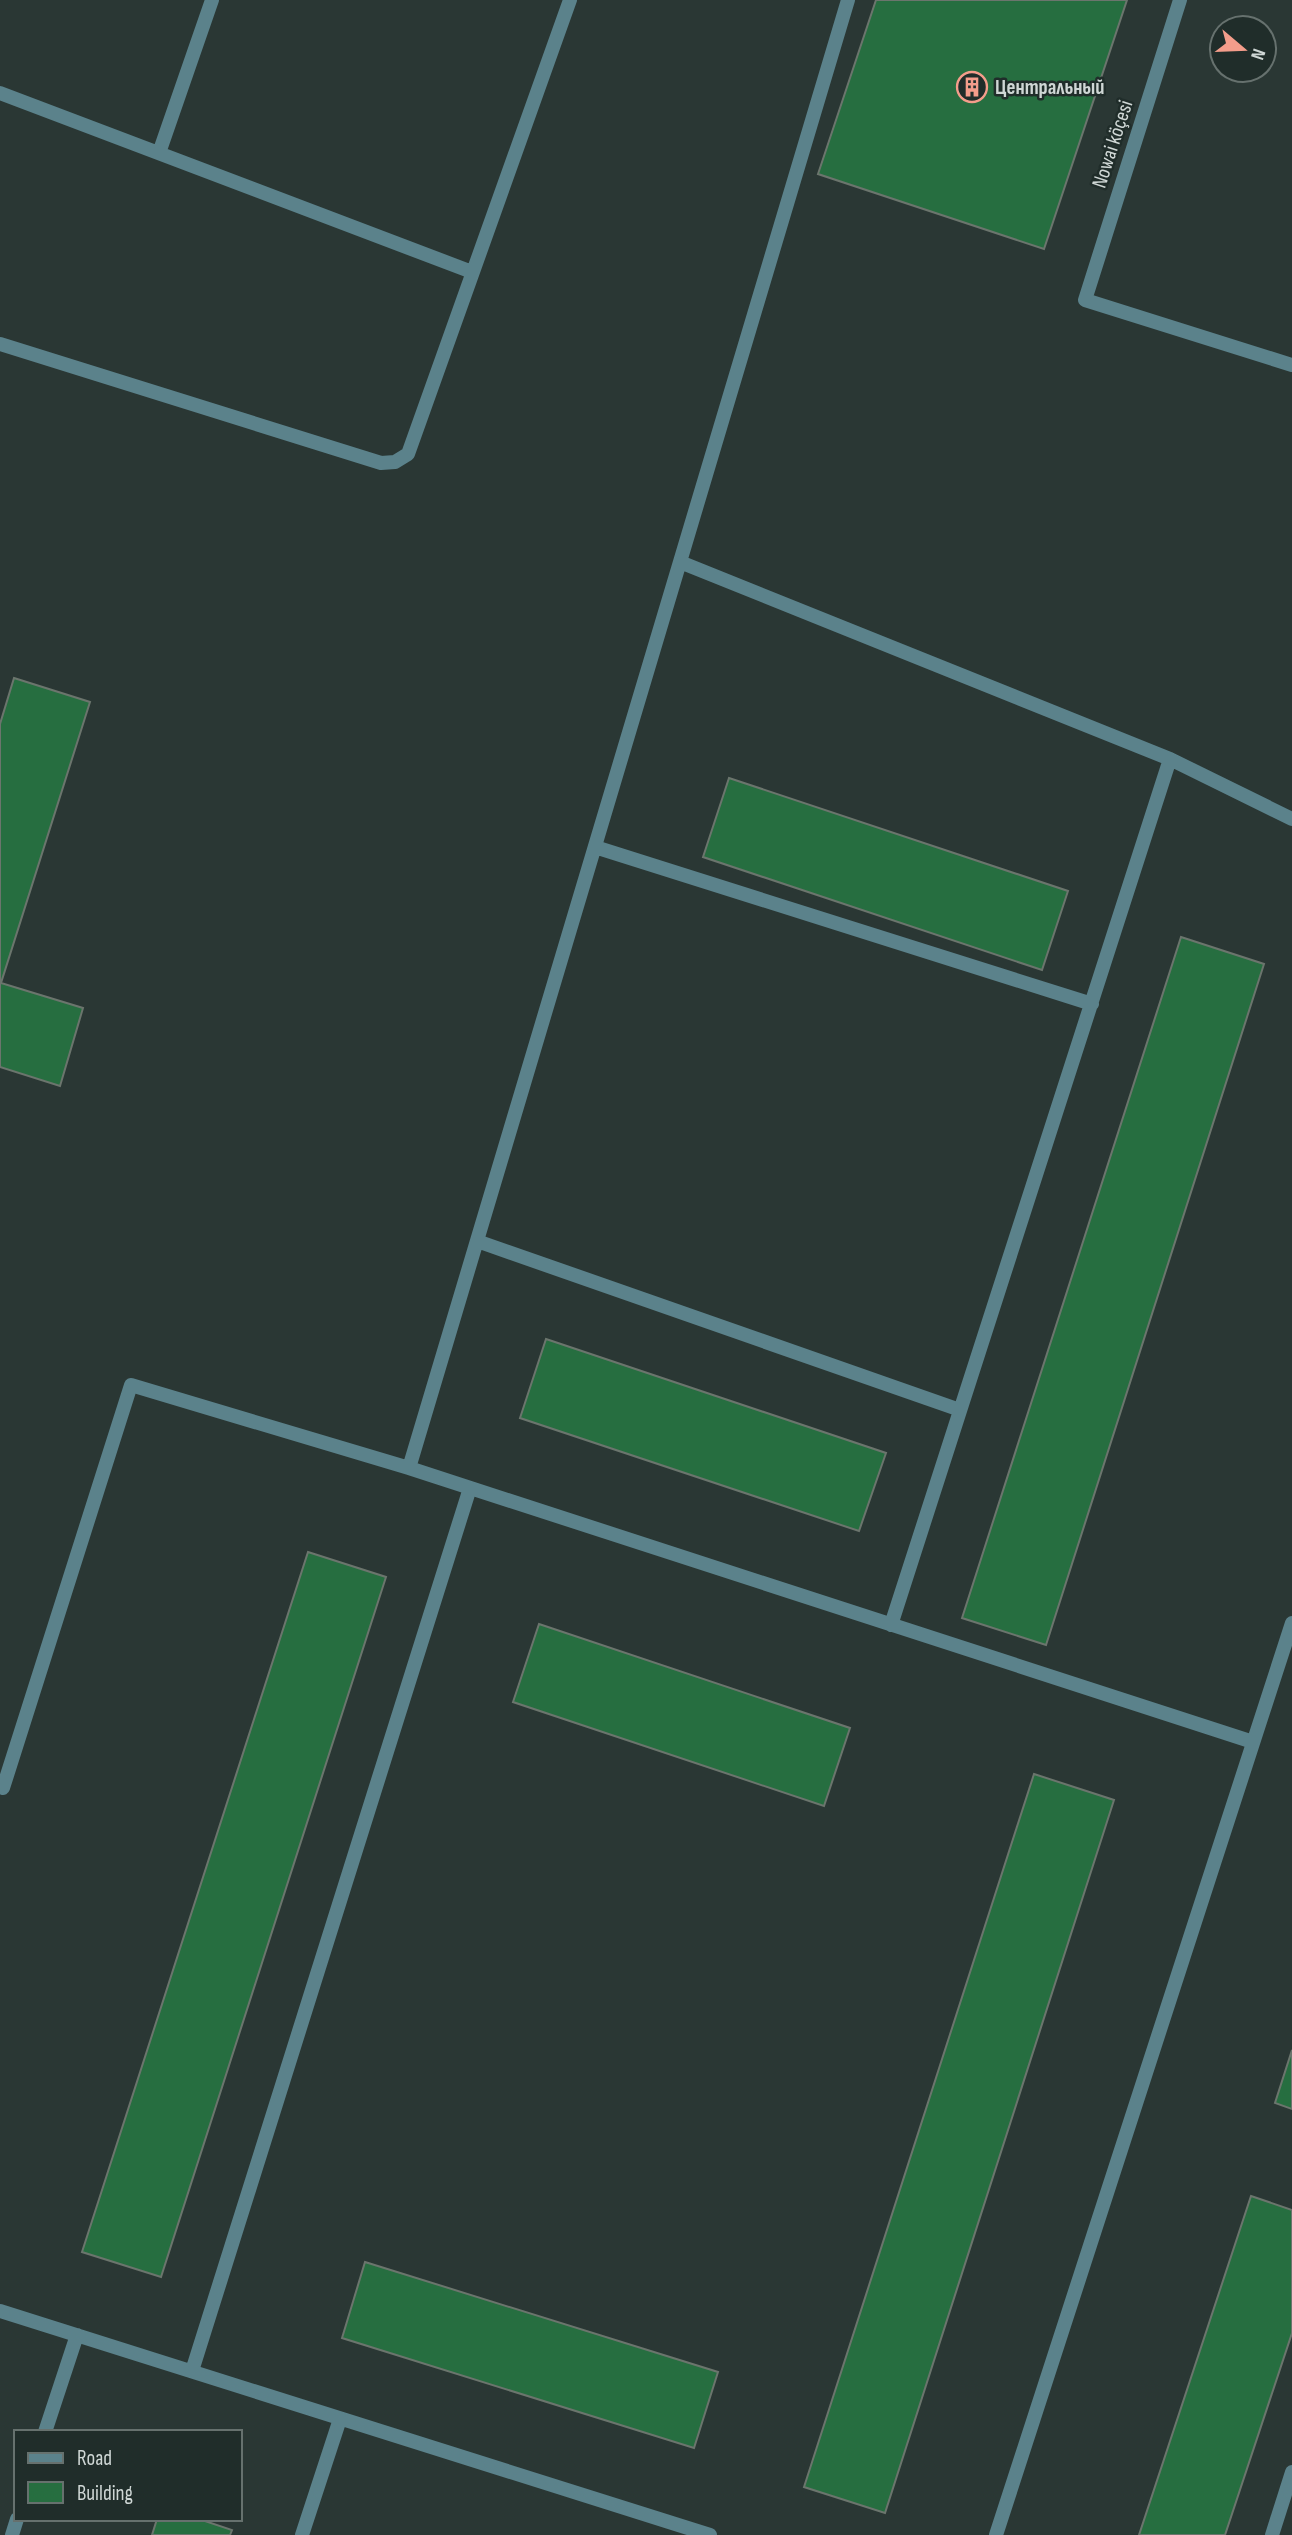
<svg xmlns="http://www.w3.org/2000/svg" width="1292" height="2535" font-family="'Sofia Sans Condensed',sans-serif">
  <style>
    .building { fill: #266e40; stroke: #6b756d; stroke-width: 2 }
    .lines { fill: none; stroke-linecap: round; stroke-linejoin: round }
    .street { stroke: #5b828b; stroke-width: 14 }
    .labels { text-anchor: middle; stroke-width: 5; stroke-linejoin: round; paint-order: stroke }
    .poi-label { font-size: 21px; font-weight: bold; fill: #cfd7d5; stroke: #202d2a; text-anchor: start }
    .street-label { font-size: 21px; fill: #cfd7d5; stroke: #202d2a }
  </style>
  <rect width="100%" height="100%" fill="#2a3734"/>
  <path class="building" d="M876 0H1127L1044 249 818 174Z
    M14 678 90 702 1 983 83 1008 60 1086 0 1067V724Z
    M729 778 1068 891 1042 970 703 857Z
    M1181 937 1264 964 1046 1645 962 1618Z
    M546 1339 886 1453 859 1531 520 1418Z
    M308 1552 386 1577 161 2277 82 2252Z
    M539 1624 850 1728 824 1806 513 1702Z
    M1034 1774 1114 1800 885 2513 804 2487Z
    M1292 2050V2109L1275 2103Z
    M1251 2196 1292 2210V2333L1225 2535H1139Z
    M365 2262 718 2372 694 2448 342 2338Z
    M157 2519H199L232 2530 230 2535H152Z"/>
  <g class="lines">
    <path class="street" d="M1180 0 1085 300 1292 365
      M0 93 472 272
      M159 153 212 0
      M0 344 381 463 395 462 408 454 570 0
      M680 562 1170 759 1292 819
      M595 847 1092 1004
      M477 1241 960 1410
      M409 1468 848 0
      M891 1625 1170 759
      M3 1788 131 1385 409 1468 1253 1742
      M0 2311 710 2535
      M192 2371 470 1488
      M45 2432 77 2335
      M12 2535 17 2519
      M302 2535 340 2419
      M996 2535 1292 1623
      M1272 2535 1292 2472"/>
  </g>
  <defs>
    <g id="building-ring" transform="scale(1.575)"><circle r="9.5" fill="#202d2a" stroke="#f49d8b" stroke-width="1.5"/><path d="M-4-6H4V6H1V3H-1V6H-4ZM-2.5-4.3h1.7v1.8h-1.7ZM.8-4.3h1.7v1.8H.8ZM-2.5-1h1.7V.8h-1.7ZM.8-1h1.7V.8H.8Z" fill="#f49d8b"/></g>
  </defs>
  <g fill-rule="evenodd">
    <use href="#building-ring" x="972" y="87"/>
  </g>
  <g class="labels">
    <g class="poi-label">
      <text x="995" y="94">Центральный</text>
    </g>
    <g class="street-label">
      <text transform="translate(1112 144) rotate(-72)" y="7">Nowai köçesi</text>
    </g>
  </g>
  <rect x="14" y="2430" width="228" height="91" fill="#202d2a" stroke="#66716e" stroke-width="2"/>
  <rect x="28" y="2453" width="35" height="10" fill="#5b828b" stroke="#66716e" stroke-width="2"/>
  <text x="77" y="2465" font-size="21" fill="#cfd7d5">Road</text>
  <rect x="28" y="2482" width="35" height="21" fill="#266e40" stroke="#66716e" stroke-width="2"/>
  <text x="77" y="2500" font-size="21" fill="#cfd7d5">Building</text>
  <g transform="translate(1243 49) rotate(109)"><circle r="33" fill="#202d2a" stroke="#66716e" stroke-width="2"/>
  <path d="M0-5L12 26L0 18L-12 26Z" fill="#f49d8b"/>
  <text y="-10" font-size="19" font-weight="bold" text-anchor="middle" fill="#cfd7d5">N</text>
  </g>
</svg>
